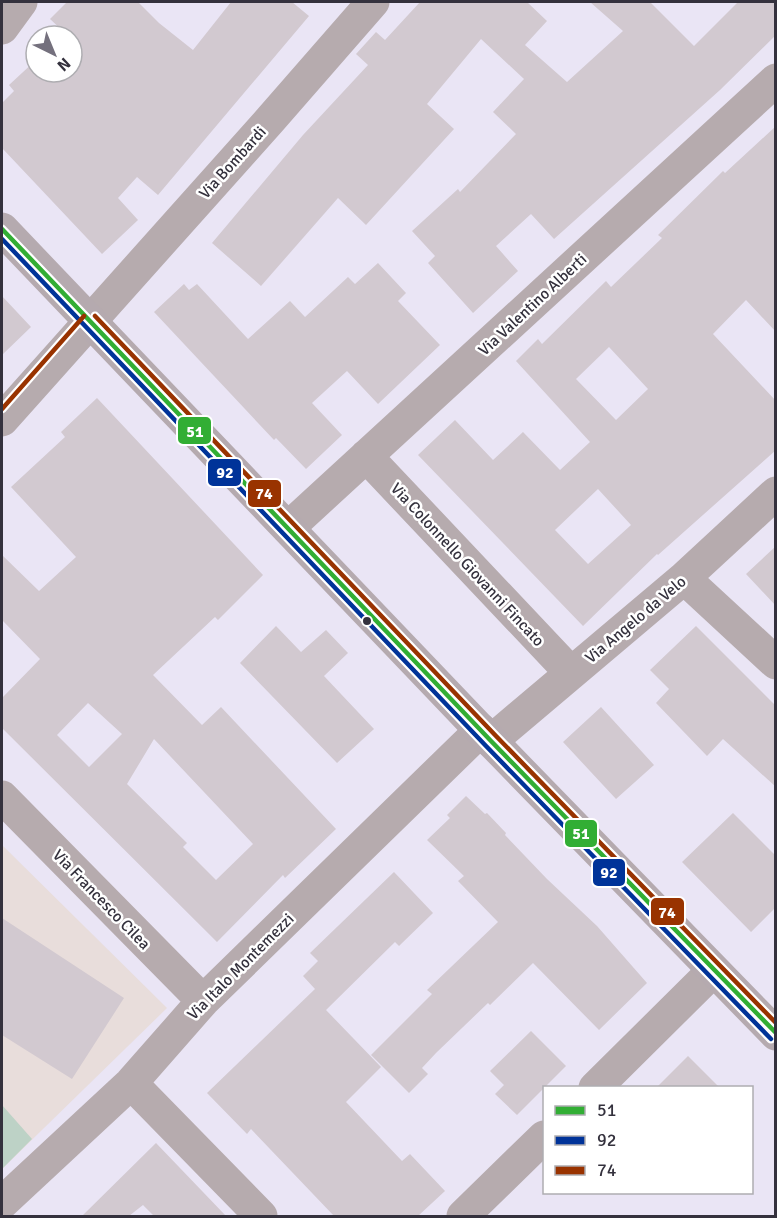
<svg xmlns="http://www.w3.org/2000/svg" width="777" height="1218" font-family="Signika,sans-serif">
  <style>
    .education { fill: #e8dddb }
    .green { fill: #bdd2c6 }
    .building { fill: #d2c9d0; fill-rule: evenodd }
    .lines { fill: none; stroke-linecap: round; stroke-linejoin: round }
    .street { stroke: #b6abae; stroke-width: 33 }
    .secondary { stroke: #b5aaaf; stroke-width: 33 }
    .bus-1-casing { stroke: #fff; stroke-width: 9 }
    .bus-2-casing { stroke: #fff; stroke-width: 9 }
    .bus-3-casing { stroke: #fff; stroke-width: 9 }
    .bus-1 { stroke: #32ae34; stroke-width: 4.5 }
    .bus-2 { stroke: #039; stroke-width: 4.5 }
    .bus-3 { stroke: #930; stroke-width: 4.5 }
    .bus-dot { fill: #34313d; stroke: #fff; stroke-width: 2 }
    .labels { text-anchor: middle; stroke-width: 5; stroke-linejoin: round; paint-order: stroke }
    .street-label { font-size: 16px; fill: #34313d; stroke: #fff }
    .line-badge { stroke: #fff; stroke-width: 2 }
    .badge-label { font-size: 16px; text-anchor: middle; font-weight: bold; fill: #fff }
  </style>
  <rect width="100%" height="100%" fill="#eae5f5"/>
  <path class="education" d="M2 845 167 1008 2 1169Z"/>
  <path class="green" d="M2 1105 32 1139 2 1169Z"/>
  <path class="building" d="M67 2H138L159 23 193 50 231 2H292L309 16 158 195 137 177 118 198 138 220 102 254 2 148V103L14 91 9 85 36 60V72H72V36H62L65 33 50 19Z
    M420 2H527L547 21 525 45 567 82 623 31 590 2H650L694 46 738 2H776V35L720 90 554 239 531 214 496 246 518 271 473 313 428 263 435 256 412 231 458 189 460 192 516 134 493 112 524 79 481 39 427 104 454 129 366 225 338 198 261 286 212 243 303 135 368 65 356 54 376 32 385 40Z
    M776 126V332L746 300 713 334 776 401V450L658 555 657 554 583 626 418 455 455 420 493 460 523 432 560 470 590 442 516 361 538 339 542 344 606 281 611 287 662 238 658 235 723 171 725 173ZM609 347 648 389 616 420 576 379ZM598 489 631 525 588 564 555 530Z
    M378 263 406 293 398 301 440 345 378 404 347 371 312 403 342 435 306 469 276 438 274 440 154 312 184 284 189 290 197 284 248 339 290 301 305 317 348 277 355 284Z
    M2 296 31 327 2 355Z
    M97 398 263 575 218 620 215 617 153 675 202 725 221 707 336 829 285 878 283 875 217 942 2 728V698L40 659 2 620V555L39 591 76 557 11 487 65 437 61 432ZM88 703 122 734 89 767 57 735ZM154 739 253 844 216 880 183 847 187 843 127 784Z
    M776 546V606L746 574Z
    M276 626 301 652 326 630 348 653 324 676 374 729 337 763 240 663Z
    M696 626 776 706V787L723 739 707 756 656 703 669 689 650 670Z
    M601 707 654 765 616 799 563 742Z
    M466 796 485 814 487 813 506 833 505 835 547 879 597 926 647 983 599 1030 533 963 490 1005 488 1003 436 1053 422 1068 428 1074 409 1093 371 1055 432 994 427 990 498 922 458 881 464 876 427 840 450 818 447 815Z
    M733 813 776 856V907L751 932 682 862Z
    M394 872 433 913 399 946 395 942 326 1010 381 1067 346 1102 402 1161 410 1154 445 1191 418 1216H334L251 1129 247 1134 207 1093 315 989 303 976 318 961 310 953Z
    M2 918 124 998 72 1079 2 1035Z
    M531 1031 566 1066 517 1115 495 1094 504 1085 490 1071Z
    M688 1056 720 1088H656Z
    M156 1143 226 1216H154L143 1205 129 1216H82Z"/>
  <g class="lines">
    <path class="street" d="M2 28 21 2
      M2 420 270 120 373 2
      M366 456 571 673
      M288 528 776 80
      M684 578 776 663
      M491 741 684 578 776 493
      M2 797 203 1001
      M131 1083 261 1216
      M595 1088 713 971
      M2 1203 131 1083 203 1001 481 730
      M463 1216 544 1137"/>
    <path class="secondary" d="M2 229 491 741 776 1034"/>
    <g class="bus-1-casing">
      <path id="bus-1" d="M2 229 491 741 776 1033"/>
    </g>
    <g class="bus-2-casing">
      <path id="bus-2" d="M2 239 486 746 771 1039"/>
    </g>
    <g class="bus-3-casing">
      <path id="bus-3" d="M95 316 496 736 776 1023
        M2 409 84 316"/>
    </g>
    <use href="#bus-1" class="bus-1"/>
    <use href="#bus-2" class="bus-2"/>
    <use href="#bus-3" class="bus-3"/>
  </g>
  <circle class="bus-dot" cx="367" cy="621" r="5"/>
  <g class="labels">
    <g class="street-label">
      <text transform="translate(232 162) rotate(-48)" y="6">Via Bombardi</text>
      <text transform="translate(532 304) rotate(-43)" y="6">Via Valentino Alberti</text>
      <text transform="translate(468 564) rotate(47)" y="6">Via Colonnello Giovanni Fincato</text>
      <text transform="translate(635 619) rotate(-40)" y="6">Via Angelo da Velo</text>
      <text transform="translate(102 899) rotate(46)" y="6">Via Francesco Cilea</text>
      <text transform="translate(240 966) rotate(-45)" y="6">Via Italo Montemezzi</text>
    </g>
  </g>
  <g class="line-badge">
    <rect x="177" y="416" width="35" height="29" rx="6" fill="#32ae34"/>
    <rect x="207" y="458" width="35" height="29" rx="6" fill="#039"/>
    <rect x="247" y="479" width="35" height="29" rx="6" fill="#930"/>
    <rect x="564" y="819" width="34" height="29" rx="6" fill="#32ae34"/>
    <rect x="592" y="858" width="34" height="29" rx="6" fill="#039"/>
    <rect x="650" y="897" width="35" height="29" rx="6" fill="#930"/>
  </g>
  <g class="badge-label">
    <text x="195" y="437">51</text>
    <text x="225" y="478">92</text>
    <text x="264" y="499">74</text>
    <text x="581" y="839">51</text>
    <text x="609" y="878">92</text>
    <text x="667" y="918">74</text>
  </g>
  <rect width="777" height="1218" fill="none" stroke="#34313d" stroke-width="6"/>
  <rect x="543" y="1086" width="210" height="108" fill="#ffffff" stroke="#aeadb1" stroke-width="1.5"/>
  <rect x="555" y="1106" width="30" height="9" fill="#32ae34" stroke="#aeadb1" stroke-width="1.5"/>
  <text x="597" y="1116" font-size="18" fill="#34313d">51</text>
  <rect x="555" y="1136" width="30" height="9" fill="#003399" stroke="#aeadb1" stroke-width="1.5"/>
  <text x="597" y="1146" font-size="18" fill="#34313d">92</text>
  <rect x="555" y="1166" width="30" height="9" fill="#993300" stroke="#aeadb1" stroke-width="1.5"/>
  <text x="597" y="1176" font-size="18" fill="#34313d">74</text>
  <g transform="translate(54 54) rotate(137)"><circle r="28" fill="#ffffff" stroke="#aeadb1" stroke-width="1.5"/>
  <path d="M0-4.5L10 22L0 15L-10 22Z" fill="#74707d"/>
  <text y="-9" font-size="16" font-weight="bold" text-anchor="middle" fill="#34313d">N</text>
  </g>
</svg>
